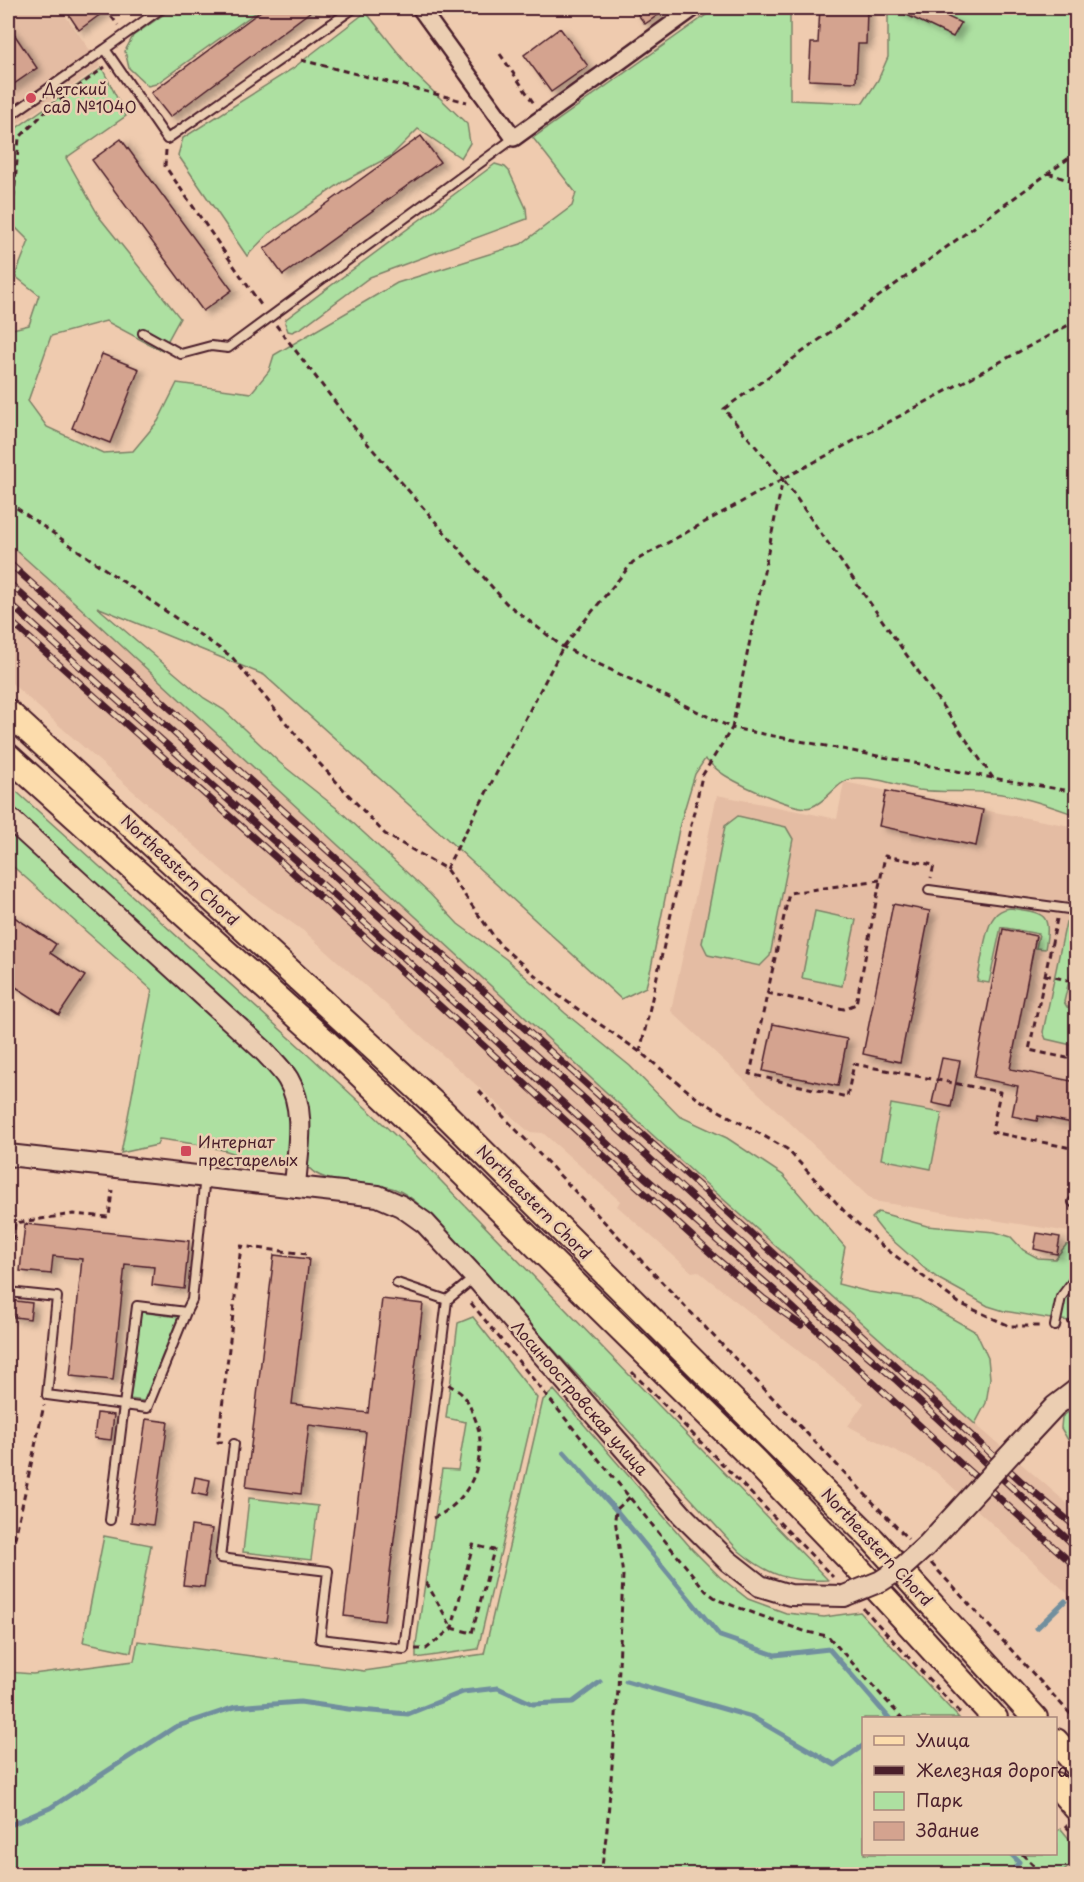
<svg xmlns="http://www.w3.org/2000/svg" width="1084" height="1882" font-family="'Playpen Sans',sans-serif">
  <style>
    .built { fill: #e4bca3 }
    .green { fill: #ade0a1; stroke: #7c8066; stroke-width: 1.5 }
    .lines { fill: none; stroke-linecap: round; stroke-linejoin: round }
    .stream { stroke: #718f9e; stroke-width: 5 }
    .building { fill: #d4a38f; stroke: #4a1f2b; stroke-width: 1.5; filter: url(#shadow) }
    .service-casing { stroke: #4a1f2b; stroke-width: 12 }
    .minor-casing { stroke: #4a1f2b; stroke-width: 20 }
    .tertiary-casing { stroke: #4a1f2b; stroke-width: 24 }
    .primary-casing { stroke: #4a1f2b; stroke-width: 28 }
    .path { stroke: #4a1f2b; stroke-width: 3; stroke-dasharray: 6 4.5; stroke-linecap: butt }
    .service { stroke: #ebceb2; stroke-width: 8 }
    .minor { stroke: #ebceb2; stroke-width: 15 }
    .tertiary { stroke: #ebceb2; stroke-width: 20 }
    .primary { stroke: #fcdcac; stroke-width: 24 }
    .rail-casing { stroke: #4a1f2b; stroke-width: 7 }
    .rail { stroke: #ebceb2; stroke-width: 4.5; stroke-dasharray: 14; stroke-linecap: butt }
    .tertiary-bridge-casing { stroke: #4a1f2b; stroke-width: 24; stroke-linecap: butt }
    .tertiary-bridge { stroke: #ebceb2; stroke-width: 20 }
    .poi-dot { fill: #d1495b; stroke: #ebceb2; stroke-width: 2 }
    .labels { text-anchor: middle; stroke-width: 5; stroke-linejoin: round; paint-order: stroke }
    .poi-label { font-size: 16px; fill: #4a1f2b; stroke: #ebceb2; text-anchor: start }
    .street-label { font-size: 16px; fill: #4a1f2b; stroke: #ebceb2 }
  </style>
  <defs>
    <filter id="shadow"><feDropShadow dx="6" dy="4" stdDeviation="3" flood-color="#0004"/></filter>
  </defs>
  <rect width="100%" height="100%" fill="#efcbaf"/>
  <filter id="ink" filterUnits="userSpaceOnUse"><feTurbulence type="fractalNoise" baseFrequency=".0167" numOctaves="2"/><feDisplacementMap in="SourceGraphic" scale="12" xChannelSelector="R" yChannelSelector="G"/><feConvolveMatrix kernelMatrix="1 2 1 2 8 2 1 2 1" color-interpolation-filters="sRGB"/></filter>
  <g filter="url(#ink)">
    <path class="built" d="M8 8H60L101 66 8 130Z
      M8 543 73 601 695 1174 975 1424 1076 1511V1642L1067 1593 935 1471 848 1426 864 1403 698 1271 692 1272 617 1206 620 1201 543 1133 529 1132 305 932 241 887 8 680Z
      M844 782 983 810 1076 827V1233L873 1201 671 1011 717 795 837 819Z"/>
    <path class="green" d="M173 8H262L156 84 148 86 129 68 125 51 133 36Z
      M716 8H790V100L863 103 878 80 888 57V8H1076V815C1050 806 1021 795 992 793 968 790 943 793 919 790 899 786 878 777 856 778 837 779 829 801 811 807 797 812 741 785 726 776 719 772 712 765 705 759L695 774 680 824 651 968 646 987 621 999 446 838 264 675 97 607 204 698 224 710 280 763 339 810 430 894 458 924 506 959 565 1013 630 1066 679 1116 727 1138 783 1175 845 1247 838 1284 869 1292 918 1299 976 1332 988 1358 990 1378 986 1403 975 1424 695 1174 73 601 8 543V330L29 325 39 295 15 276 29 241 8 220V134L102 68 126 116 66 158 100 218 180 318 162 351 106 321 51 336 28 401 47 427 103 453 133 451 158 421 177 383 251 393 269 371 274 355 397 283 521 244 572 206 576 193 533 138Z
      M366 12 414 73 467 124 470 143 461 158 418 129 391 156 344 181 269 233 247 256 178 155 183 138 292 69Z
      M495 164 505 167 509 171 526 208 527 219 370 277 301 328 292 332 288 331 285 323 286 319Z
      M8 784 310 1056 410 1149 828 1580C789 1582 769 1576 739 1551L433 1218C422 1207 410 1195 395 1189 370 1180 320 1188 306 1164L299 1091 8 810Z
      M738 816 786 827 793 839 770 956 760 966 708 955 702 943 725 826Z
      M8 821 260 1054C266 1063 287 1086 289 1096 292 1107 291 1121 292 1133 296 1183 250 1157 223 1150 203 1144 180 1142 159 1139L157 1145 121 1153 152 990 8 862Z
      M1010 908C1044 913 1052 912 1045 949L1036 948 1039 934 1001 927 989 983 977 981C981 965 985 928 994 917 998 911 1003 909 1010 908Z
      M815 911 856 920 842 986 802 978Z
      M1071 918 1076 919V951L1064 1002 1067 1007 1076 1009V1046L1046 1039 1043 1032 1066 922Z
      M891 1104 942 1113 931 1169 881 1159Z
      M878 1212 927 1226 995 1232 1011 1237 1023 1250 1038 1258 1055 1259 1066 1245 1076 1243V1321L1057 1320 1004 1311 988 1306 939 1279 924 1268 883 1232 872 1218Z
      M141 1312 178 1317 144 1401 130 1399Z
      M473 1317 537 1398 478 1649 416 1658V1644L442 1469 458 1470 466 1422 446 1418 458 1323Z
      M554 1390 692 1549 720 1577 748 1599 786 1613 824 1617 860 1612 959 1718H864V1854H1056V1831L1061 1829 1076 1847V1861L1060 1874H8V1672L33 1674 134 1661 138 1641 364 1671 484 1654 543 1400Z
      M1076 1406V1435L1068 1440 1061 1428 1062 1417Z
      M249 1498 318 1506 311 1560 243 1552Z
      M104 1536 151 1545 131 1652 83 1642Z"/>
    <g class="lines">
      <path class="stream" d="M564 1452 616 1510 720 1636 775 1655 829 1649 889 1718
        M1037 1628 1065 1601
        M626 1681 752 1717 835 1765 864 1745
        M8 1826 50 1808 175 1727 235 1707 300 1702 348 1709 408 1714 463 1692 498 1688 533 1704 573 1702 600 1682
        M1011 1874 1019 1862 1011 1854"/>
    </g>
    <path class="building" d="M79 8H109L79 30 69 15Z
      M265 8H315L170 117 151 93Z
      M633 8H668L645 24Z
      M820 8H867L866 44H858L856 82 809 80 811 43H818Z
      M892 8H929L961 23 953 37Z
      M8 25 37 68 8 88Z
      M560 28 588 66 551 92 524 55Z
      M421 136 440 162 283 275 264 249Z
      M121 139 232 290 203 311 92 160Z
      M102 354 139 369 110 443 72 428Z
      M886 791 983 810 976 846 879 826Z
      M893 904 930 911 900 1062 863 1054Z
      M8 913 56 944 50 953 85 976 59 1015 8 982Z
      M1003 929 1036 936 1010 1069 1077 1082V1124L1038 1116 1037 1121 1012 1116 1018 1086 974 1077Z
      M773 1024 847 1039 838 1086 763 1071Z
      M942 1058 960 1061 951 1107 932 1103Z
      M25 1224 189 1241 184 1289 152 1285 154 1267 125 1264 113 1380 70 1376 82 1259 53 1256 51 1274 20 1271Z
      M1037 1233 1060 1237 1057 1254 1034 1249Z
      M274 1255 309 1259 292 1404 368 1413 382 1299 423 1304 384 1621 344 1616 366 1432 309 1425 301 1494 246 1487Z
      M8 1300 32 1303 30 1319 8 1316Z
      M97 1413 114 1415 111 1440 94 1438Z
      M146 1419 168 1422 153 1525 131 1522Z
      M195 1477 210 1480 207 1496 192 1493Z
      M191 1526 212 1529 204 1587 183 1585Z"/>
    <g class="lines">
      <g class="service-casing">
        <path id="service" d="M162 8 105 49 167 139 354 8
          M8 117 105 49
          M143 333 181 354 211 346 228 348 514 138
          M929 890 1076 910
          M1073 1202 1076 1204
          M397 1283 447 1300
          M8 1292 57 1297 47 1395 124 1405 137 1306 186 1312 192 1300 205 1176
          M1055 1326 1061 1297 1076 1277
          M234 1444 220 1558 328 1571 320 1639 404 1649 447 1300 474 1278
          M110 1520 124 1405 147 1408 186 1312"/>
      </g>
      <g class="minor-casing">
        <path id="minor" d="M420 8 514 138 694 8"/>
      </g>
      <g class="tertiary-casing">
        <path id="tertiary" d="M8 817 263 1050C272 1060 282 1069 288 1079 307 1111 297 1152 295 1187
          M8 1155 378 1196 401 1206 425 1223 475 1277 682 1515 728 1561 760 1586 790 1595 844 1596
          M1015 1449 1055 1406 1076 1390"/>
      </g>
      <g class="primary-casing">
        <path id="primary" d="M8 712 442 1111 873 1540 1035 1718
          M8 756 326 1042 433 1144 755 1461 851 1561 995 1718
          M1056 1741 1076 1764
          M1056 1785 1076 1808"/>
      </g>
      <path class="path" d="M105 8 118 25
        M500 54 535 105
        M301 60 467 102
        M166 150 165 166 263 308
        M1048 173 1076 183
        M11 229 19 138 48 109 105 67
        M276 325 361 436 506 603 563 647 732 728 783 479 724 409 1076 153
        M8 502 232 657 319 763 385 834 446 869 500 945 559 996 640 1052 698 1099 787 1149 845 1212 882 1246 959 1303 1010 1326H1042
        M993 778 783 479 1076 321
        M446 869 563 647 633 562 783 479
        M880 880 789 893 750 1074 847 1097 854 1064 1000 1092 992 1132 1076 1149
        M1057 919 1029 1050 1076 1060
        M1045 975 1076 982
        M767 993 844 1009 856 1004 885 856 934 865 931 878
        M1076 998V1000
        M640 1052 702 776 732 728 993 778 1076 792
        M479 1091 908 1539
        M8 1282 15 1223 73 1214 109 1217 112 1190
        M471 1303 706 1591 718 1600 778 1622 807 1632 828 1636 902 1718
        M1067 1322 1076 1320
        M632 1372 833 1577
        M223 1442H218L241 1246 306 1254
        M433 1518C473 1502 492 1449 472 1412 470 1406 467 1399 463 1395 459 1391 453 1388 448 1384
        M931 1563 1076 1720
        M8 1570 44 1405
        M863 1608 960 1713
        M415 1649H426L452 1628 473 1545 494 1550 472 1633 452 1628 426 1582
        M1065 1825 1076 1838
        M1022 1854 1034 1866 1033 1874
        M601 1874 607 1829 618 1690 623 1575 615 1519 616 1510 630 1497"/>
      <use href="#service" class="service"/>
      <use href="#minor" class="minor"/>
      <use href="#tertiary" class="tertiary"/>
      <use href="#primary" class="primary"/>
      <g class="rail-casing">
        <path id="rail" d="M8 562 716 1201 1022 1482 1076 1527
          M8 582 237 790 586 1100 815 1310 895 1379 1076 1547
          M8 602 480 1026 624 1159 775 1291 960 1463 1076 1567
          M8 619 336 911 717 1259 763 1298 801 1325"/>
      </g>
      <use href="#rail" class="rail"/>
      <g class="tertiary-bridge-casing">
        <path id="tertiary-bridge" d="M844 1596 881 1581 904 1566 926 1546 1015 1449"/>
      </g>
      <use href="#tertiary-bridge" class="tertiary-bridge"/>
    </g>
  </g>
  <g class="poi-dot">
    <circle cx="31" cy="98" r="6"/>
    <rect x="180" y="1145" width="12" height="12" rx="3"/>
  </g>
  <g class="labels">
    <g class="poi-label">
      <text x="43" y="95">Детский<tspan x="43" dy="18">сад №1040</tspan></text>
      <text x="198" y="1148">Интернат<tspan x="198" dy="18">престарелых</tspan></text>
    </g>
    <g class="street-label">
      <text transform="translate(180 870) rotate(43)" y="6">Northeastern Chord</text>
      <text transform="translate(534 1202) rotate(45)" y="6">Northeastern Chord</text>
      <text transform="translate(580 1398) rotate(49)" y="6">Лосиноостровская улица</text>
      <text transform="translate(877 1547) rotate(47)" y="6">Northeastern Chord</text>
    </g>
  </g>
  <rect width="1084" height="1882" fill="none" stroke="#ebceb2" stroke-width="30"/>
  <rect x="15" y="15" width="1054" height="1852" fill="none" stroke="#4a1f2b" stroke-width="2" filter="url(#ink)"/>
  <rect x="862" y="1717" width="195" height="138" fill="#ebceb2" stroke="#ab887c" stroke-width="1.5"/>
  <rect x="874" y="1736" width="30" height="9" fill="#fcdcac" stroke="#ab887c" stroke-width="1.5"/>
  <text x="916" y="1747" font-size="18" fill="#4a1f2b">Улица</text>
  <rect x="874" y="1766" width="30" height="9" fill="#4a1f2b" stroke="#ab887c" stroke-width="1.5"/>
  <text x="916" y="1777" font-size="18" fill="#4a1f2b">Железная дорога</text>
  <rect x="874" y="1792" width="30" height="18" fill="#ade0a1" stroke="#ab887c" stroke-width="1.5"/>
  <text x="916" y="1807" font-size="18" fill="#4a1f2b">Парк</text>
  <rect x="874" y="1822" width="30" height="18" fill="#d4a38f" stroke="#ab887c" stroke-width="1.5"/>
  <text x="916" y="1837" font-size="18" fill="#4a1f2b">Здание</text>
</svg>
